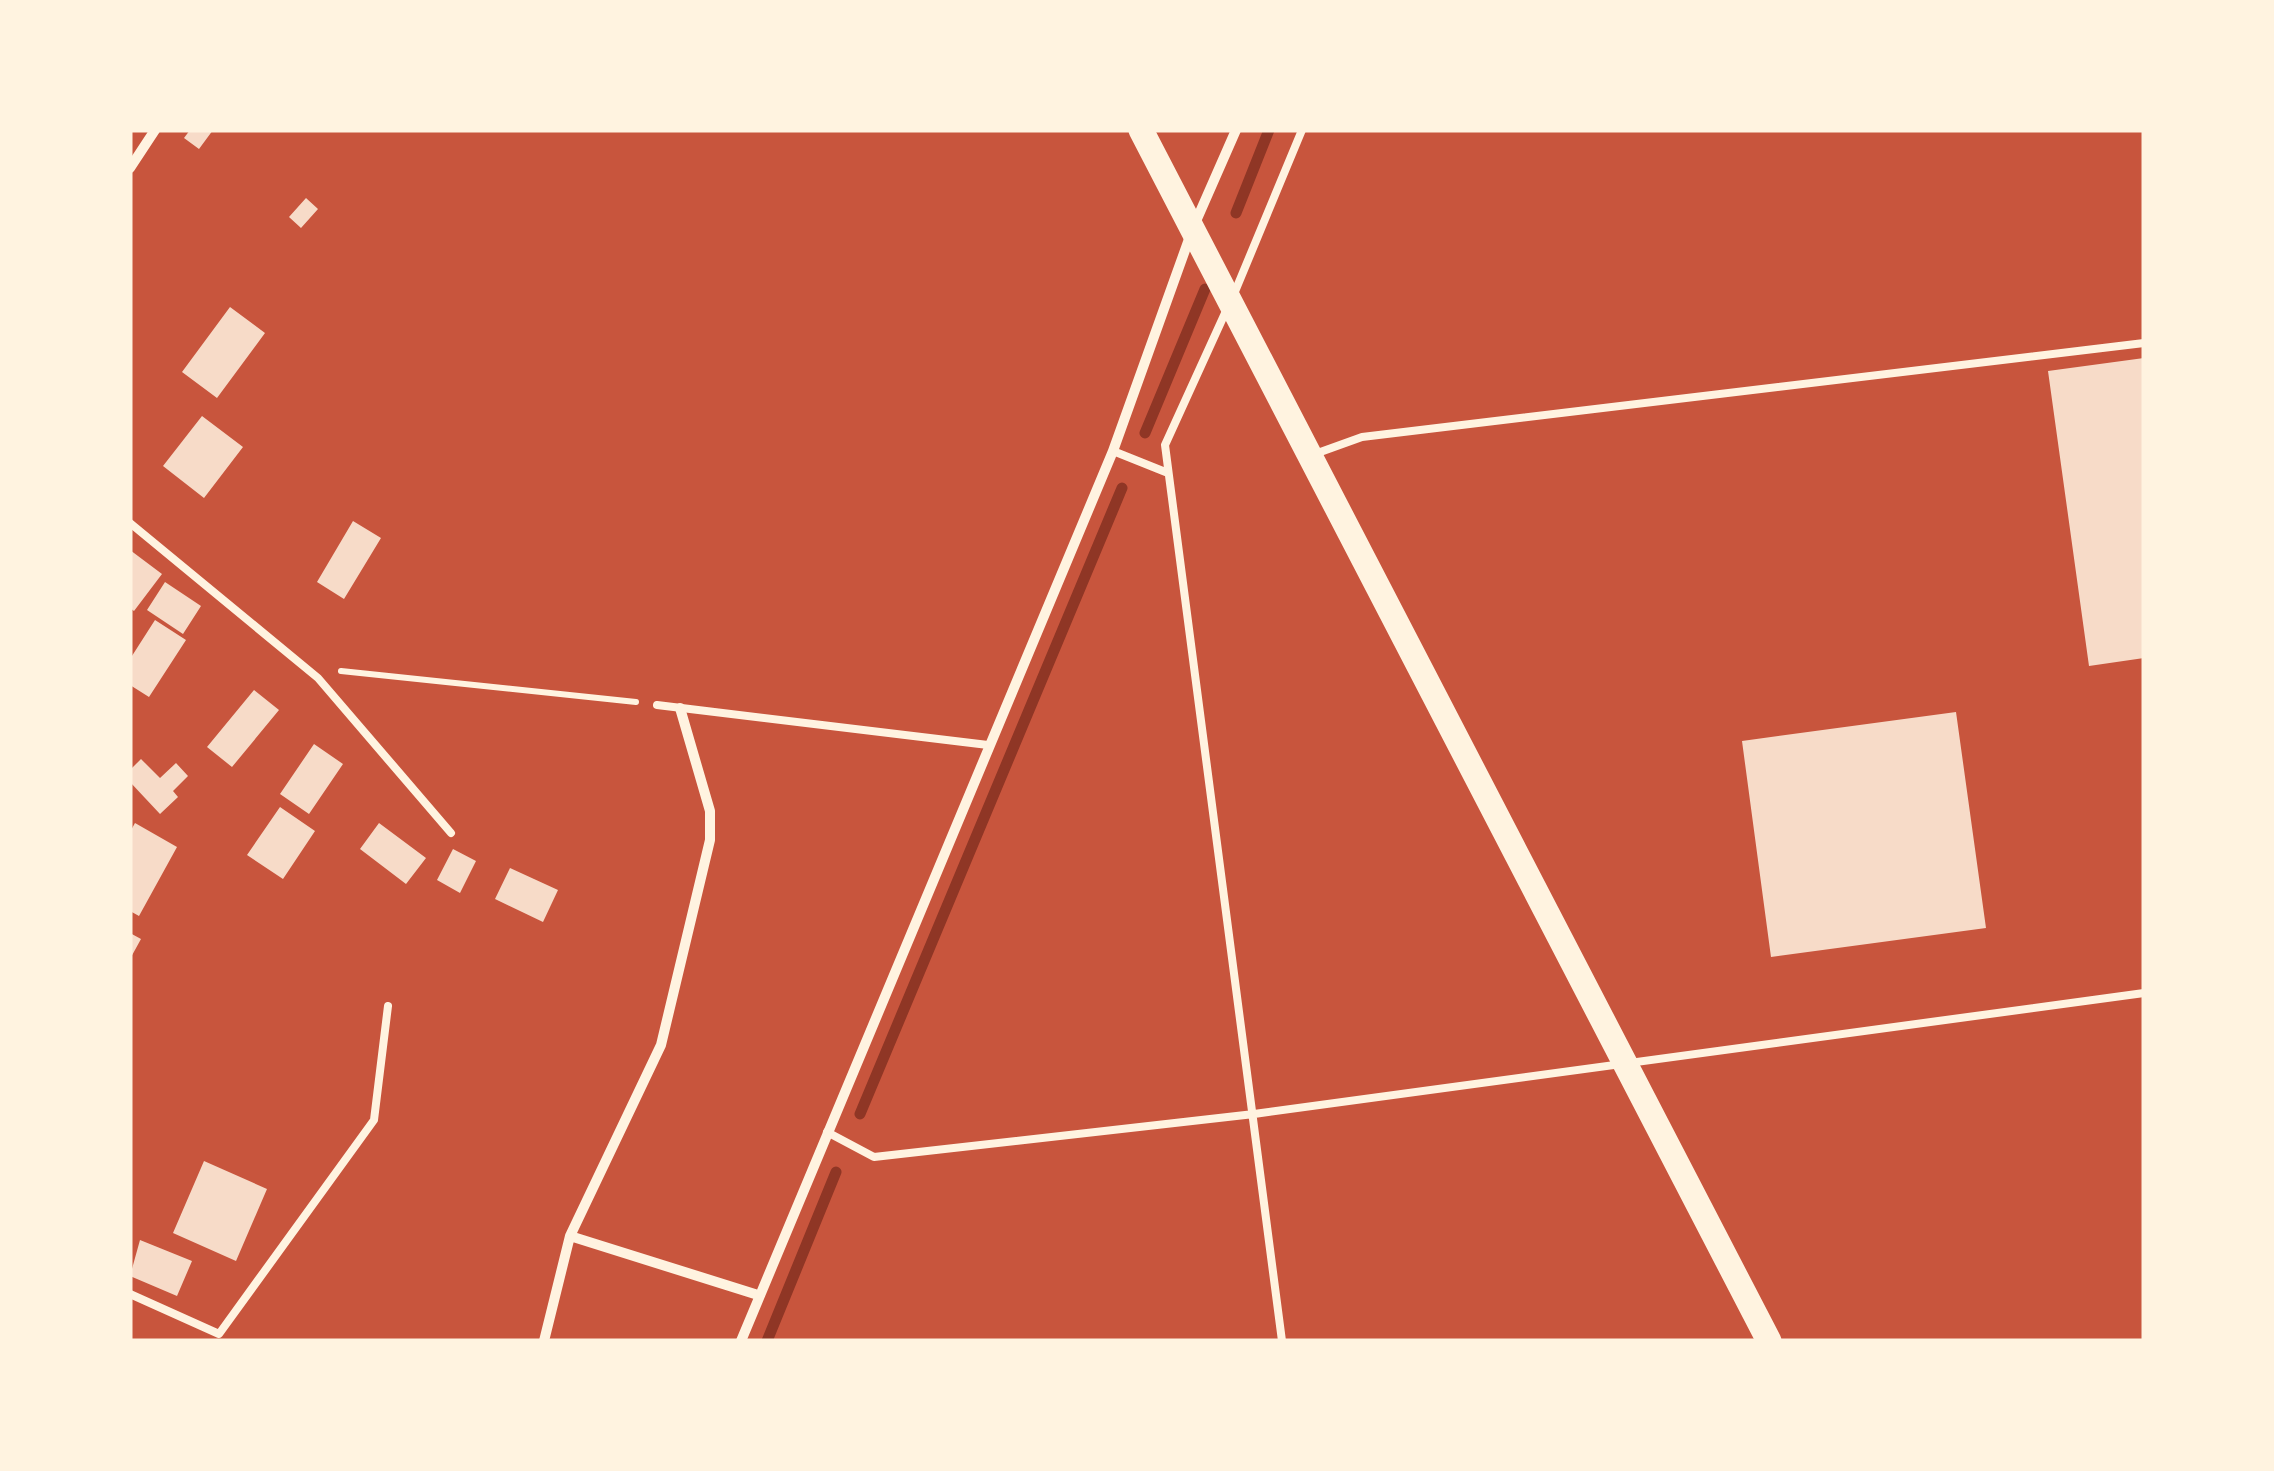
<svg xmlns="http://www.w3.org/2000/svg" width="2274" height="1471" font-family="Inter,sans-serif">
  <style>
    .lines { fill: none; stroke-linecap: round; stroke-linejoin: round }
    .stream { stroke: #8f3625; stroke-width: 11 }
    .building { fill: #f7dbc8 }
    .path { stroke: #fff3e0; stroke-width: 6 }
    .service { stroke: #fff3e0; stroke-width: 8 }
    .minor { stroke: #fff3e0; stroke-width: 10 }
    .primary { stroke: #fff3e0; stroke-width: 25 }
  </style>
  <rect width="100%" height="100%" fill="#c8553d"/>
  <g class="lines">
    <path class="stream" d="M1236 213 1269 130
      M1145 433 1205 289
      M860 1114 1122 488
      M767 1341 836 1172"/>
  </g>
  <path class="building" d="M190 130H213L199 149 184 138Z
    M306 198 318 209 301 228 289 217Z
    M230 307 265 333 217 398 182 372Z
    M2144 358V658L2089 666 2048 371Z
    M202 416 243 447 204 498 163 466Z
    M353 521 381 538 344 599 317 582Z
    M130 550 162 574 134 611 130 608Z
    M165 582 201 606 183 634 147 610Z
    M155 620 186 640 149 697 130 685V659Z
    M254 690 279 710 232 767 207 747Z
    M1956 712 1986 928 1771 957 1742 741Z
    M314 744 343 764 309 814 280 794Z
    M141 759 160 778 176 763 188 776 173 791 178 797 160 814 130 782V770Z
    M280 807 315 831 283 879 247 855Z
    M135 823 177 847 139 916 130 911V832Z
    M379 823 426 858 406 884 360 849Z
    M453 849 476 861 460 893 437 880Z
    M510 868 558 890 543 922 495 899Z
    M130 933 141 939 130 959Z
    M204 1161 267 1189 236 1261 173 1233Z
    M140 1240 192 1261 177 1296 130 1276Z"/>
  <g class="lines">
    <path class="path" d="M341 671 636 702"/>
    <path class="service" d="M1234 294 1302 130
      M1226 311 1165 445 1282 1341
      M1113 451 1168 473
      M1312 455 1362 437 2144 343
      M130 523 318 678 451 833
      M657 705 988 745
      M827 1132 874 1157 1254 1114 2144 993
      M130 1294 219 1334 374 1120 388 1006"/>
    <path class="minor" d="M130 168 155 130
      M570 1236 758 1295
      M544 1341 570 1236 661 1045 710 840V811L680 708
      M741 1341 1113 451 1193 228 1236 130"/>
    <path class="primary" d="M1141 130 1769 1341"/>
  </g>
  <rect width="2274" height="1471" fill="none" stroke="#fff3e0" stroke-width="265"/>
</svg>
